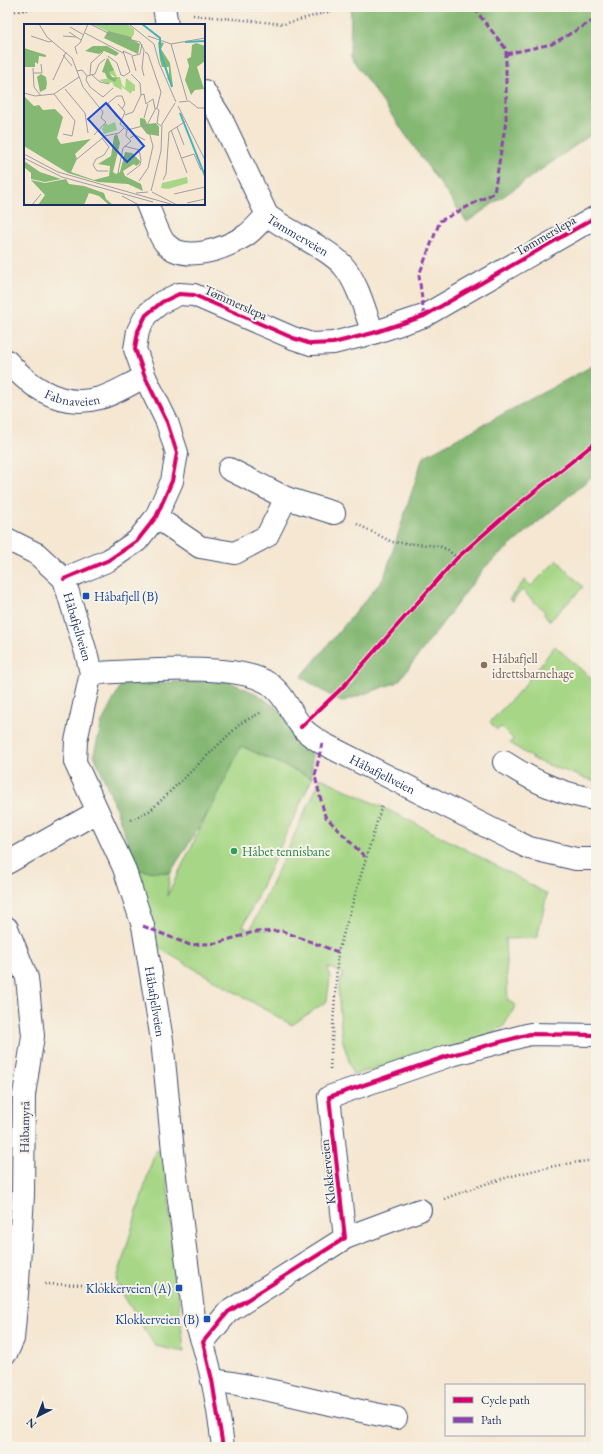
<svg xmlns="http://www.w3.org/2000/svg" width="603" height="1454" font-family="'EB Garamond',serif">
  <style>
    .green { fill: #a7d786; stroke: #618372 }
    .forest { fill: #85b873; stroke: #507468 }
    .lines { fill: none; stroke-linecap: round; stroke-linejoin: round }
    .minor-casing { stroke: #3c4b6f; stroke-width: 24 }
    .path { stroke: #3c4b6f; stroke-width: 2.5; stroke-dasharray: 1 3; stroke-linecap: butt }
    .minor { stroke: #fff; stroke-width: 22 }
    .quiet { stroke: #8e44ad; stroke-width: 3; stroke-dasharray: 6 3; stroke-linecap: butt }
    .cycleway-casing { stroke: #f7f3e8; stroke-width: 6 }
    .cycleway { stroke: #d6006c; stroke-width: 4 }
    .transit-dot { fill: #1a4fb4; stroke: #f7f3e8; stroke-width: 1.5 }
    .education-dot { fill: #8d6e63; stroke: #f7f3e8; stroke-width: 1.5 }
    .leisure-dot { fill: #2e9e5b; stroke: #f7f3e8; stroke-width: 1.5 }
    .labels { text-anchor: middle; stroke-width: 4; stroke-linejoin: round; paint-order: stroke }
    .street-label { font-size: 13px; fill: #1b2f5e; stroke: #f7f3e8 }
    .transit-label { font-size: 13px; fill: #164399; stroke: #f7f3e8; text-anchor: end }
    .education-label { font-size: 13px; fill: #785e54; stroke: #f7f3e8; text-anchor: start }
    .leisure-label { font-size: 13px; fill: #27864d; stroke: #f7f3e8; text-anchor: start }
    .inset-river { fill: none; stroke: #42b2bc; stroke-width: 2 }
    .inset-road { fill: none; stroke: #9e9da4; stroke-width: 1 }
    .view { fill: #1d4ed8; fill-opacity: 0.15; stroke: #1d4ed8; stroke-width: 2 }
    .inset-edge { fill: none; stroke: #1b2f5e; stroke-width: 2 }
  </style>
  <rect width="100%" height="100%" fill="#f7f3e8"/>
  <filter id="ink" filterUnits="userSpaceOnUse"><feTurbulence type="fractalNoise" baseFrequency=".025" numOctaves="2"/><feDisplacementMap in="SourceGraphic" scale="8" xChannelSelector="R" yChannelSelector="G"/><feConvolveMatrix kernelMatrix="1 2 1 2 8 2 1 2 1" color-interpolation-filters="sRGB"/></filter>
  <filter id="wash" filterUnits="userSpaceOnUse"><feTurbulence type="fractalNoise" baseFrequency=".012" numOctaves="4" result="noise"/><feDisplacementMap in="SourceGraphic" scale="16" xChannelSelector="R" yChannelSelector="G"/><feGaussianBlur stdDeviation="0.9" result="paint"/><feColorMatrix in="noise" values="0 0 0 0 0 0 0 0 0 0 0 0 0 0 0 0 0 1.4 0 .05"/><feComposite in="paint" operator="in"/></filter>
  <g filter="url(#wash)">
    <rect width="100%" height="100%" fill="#f5e7d2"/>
    <path class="green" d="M557 560 583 587 550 621 544 614 545 612 522 590 512 601 509 599 525 580 531 586Z
      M555 646 596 683V782L537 761 510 743 513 739 501 727 497 730 490 722 524 686Z
      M241 746 312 778 243 927 250 930 321 778C398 814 474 852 547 894L537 938 505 939 508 1001 516 1005 503 1027 475 1041 353 1075 342 1038 338 989 343 974 328 967 330 978 327 1001 292 1025 155 946 137 870 170 873 167 896Z
      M155 1151H164L184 1352 155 1346 122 1293 117 1279Z"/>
    <path class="forest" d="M351 7H596V131L467 222 350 56Z
      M596 364V473L485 567 398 682 341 702 301 677 384 578 423 457Z
      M227 681 257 694 278 709 312 752V778L241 746 214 803 170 873 137 870 115 806 94 754 102 722 122 683Z"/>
  </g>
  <g filter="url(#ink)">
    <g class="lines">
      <g class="minor-casing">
        <g id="minor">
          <path d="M164 7 167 25"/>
          <path id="s1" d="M204 91 221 118 267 215C288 232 331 249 345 268 359 286 365 312 373 333"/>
          <path d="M147 204C152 215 158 235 165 243 184 264 224 249 245 236 253 231 260 222 267 215"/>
          <path id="s2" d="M7 361C31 388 62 409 100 398 115 394 131 383 145 377"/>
          <path d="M229 469 286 498 334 513"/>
          <path d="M156 517 200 547 235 553 267 536 286 498"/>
          <path id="s3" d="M7 539 37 554 64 579 87 656 91 673 76 741 75 762 124 868 143 926 162 1040 174 1161 194 1318C210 1359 218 1403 223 1447"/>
          <path d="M64 579 109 560 137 541 156 517 172 481 177 453 167 422 145 377 135 349 138 331 146 315 162 302 179 294 194 295 293 338 311 344 333 343 373 333 424 316 596 217"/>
          <path id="s4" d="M91 673C133 672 234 661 268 683 284 693 290 712 301 726 305 733 315 738 322 743L529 848 576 859H596"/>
          <path d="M504 762C533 781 562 795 596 799"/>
          <path d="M7 863 97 812"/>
          <path d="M7 928 27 978 33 1036 24 1095 23 1195 18 1282 13 1339 7 1352"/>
          <path d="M345 1238 420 1210"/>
          <path d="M203 1342 228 1312 345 1238 329 1097 448 1056 530 1034 596 1035"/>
          <path d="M212 1380C274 1388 334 1407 396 1418"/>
        </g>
      </g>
      <path class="path" d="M7 12C50 7 95 4 138 9
        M193 15 284 24 346 7
        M357 524 392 542 439 546 448 550 457 558
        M131 820 151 810 241 723 260 713
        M330 1069 338 952 382 805
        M444 1199C492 1180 545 1165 596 1160
        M45 1284 164 1287"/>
      <use href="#minor" class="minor"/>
      <path class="quiet" d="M582 7 596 13
        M506 54 552 44 596 19
        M424 316 419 275 440 221 494 193 506 121V49L473 7
        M322 743 315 776 325 816 366 858
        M143 926 190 945 217 943 254 932 282 931 338 952"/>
      <g class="cycleway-casing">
        <path id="cycleway" d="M64 579 109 560 137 541 156 517 172 481 177 453 167 422 145 377 135 349 138 331 146 315 162 302 179 294 194 295 293 338 311 344 333 343 373 333 424 316 596 217
          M301 727 342 688 457 558 508 513 596 442
          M223 1447 212 1380 203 1342 228 1312 345 1238 329 1097 448 1056 530 1034 596 1035"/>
      </g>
      <use href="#cycleway" class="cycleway"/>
    </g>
  </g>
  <g class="transit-dot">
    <rect x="82" y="592" width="8" height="8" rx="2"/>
    <rect x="175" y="1284" width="8" height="8" rx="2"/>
    <rect x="203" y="1315" width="8" height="8" rx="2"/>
  </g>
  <circle class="education-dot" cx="484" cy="665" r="4"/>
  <circle class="leisure-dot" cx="234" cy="851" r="4"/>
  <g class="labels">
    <g class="street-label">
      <text dy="5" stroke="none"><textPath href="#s1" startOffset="176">Tømmerveien</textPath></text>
      <text transform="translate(545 235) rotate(-30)" y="5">Tømmerslepa</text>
      <text transform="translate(236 302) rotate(24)" y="5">Tømmerslepa</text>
      <text dy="5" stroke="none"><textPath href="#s2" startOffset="78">Fabnaveien</textPath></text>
      <text dy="5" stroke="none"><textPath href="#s3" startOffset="120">Håbafjellveien</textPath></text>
      <text dy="5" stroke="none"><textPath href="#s4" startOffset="329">Håbafjellveien</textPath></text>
      <text dy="5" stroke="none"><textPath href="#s3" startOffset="513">Håbafjellveien</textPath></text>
      <text transform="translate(24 1127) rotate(-89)" y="5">Håbamyrå</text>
      <text transform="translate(327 1172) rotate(-96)" y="5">Klokkerveien</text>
    </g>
    <g class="transit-label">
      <text x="94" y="601" text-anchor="start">Håbafjell (B)</text>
      <text x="171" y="1293">Klokkerveien (A)</text>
      <text x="199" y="1324">Klokkerveien (B)</text>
    </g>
    <g class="education-label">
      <text x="492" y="663">Håbafjell<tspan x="492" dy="15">idrettsbarnehage</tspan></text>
    </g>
    <g class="leisure-label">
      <text x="242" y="856">Håbet tennisbane</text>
    </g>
  </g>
  <g transform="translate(24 24)">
    <rect width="181" height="181" fill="#f5e7d2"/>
    <path d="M68 0H103L110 5V10L108 13 89 10ZM84 33 93 53H96L98 61 101 64 102 54 111 61V67H108L107 70 97 62 98 66 90 62 88 58 84 60 75 56 86 54 91 57V53L84 48ZM91 98 93 106 80 110 78 105 81 99 84 101ZM163 153 164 159 144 165 137 164 138 159Z" fill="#a7d786"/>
    <path d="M84 7 108 13 107 15 116 20 114 30 80 14ZM134 18 140 19 137 25 146 39 149 63 143 54 145 53V43H138L136 36ZM172 19 181 22V37L173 43 180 65 171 66 167 71 161 56 165 42 163 35 167 33 168 21ZM69 22H83L95 29 92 32 80 27 75 30 61 27ZM0 24 22 31V33L15 32 14 40 11 38V43H1ZM80 28 90 46 85 48 88 53 93 54 91 58 95 60 83 54 81 49 78 48 83 34ZM17 50 22 53 23 59 22 65 16 68 13 53ZM0 72 10 82 15 81 19 86 31 85 39 93 33 114 37 120 67 115 51 130 53 135 47 148 70 156 85 152 86 142 74 140 87 132 90 112 93 110 96 119 89 148 92 150 96 148 101 128 108 129 116 137 115 140 112 142 110 140 99 147 101 152 117 160 119 167 104 160 74 158 44 149 0 122ZM116 94 121 95 123 100 132 99 135 103V112L123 110 116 101ZM0 137 16 148 37 155 21 158 7 155V149L0 143ZM42 155 45 160 60 162 80 169 82 175 89 181 84 180 75 172 65 169 60 181H14L21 171 7 156 21 159Z" fill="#85b873"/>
    <path class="inset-river" d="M118 0 136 14V27L148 63M161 18 181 17M156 89 181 152"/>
    <path class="inset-road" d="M15 0 23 13 48 34 59 63 79 88 77 94 82 98 70 111M66 0 88 11 116 18 120 26 118 44 120 52M105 0 130 20 135 39 152 78M46 3 60 11M45 8 57 16M61 9 99 29M7 12 25 18 28 17M39 12 52 13M124 12 147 20 181 14M147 20 163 76M121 28 124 30 137 68 133 84M53 30 51 23 56 19 64 0M39 31 48 42M84 32 93 39 97 51 100 52 106 48 99 27 108 31M9 44 10 63 17 72M53 47 58 46 63 52 71 50 75 40 81 35M112 47 108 32 116 30 118 20M9 49H18L17 40M66 51 67 39 79 28M68 51 76 58 85 60M63 52 62 56 66 63 79 73 89 64M29 56 42 28M41 65 61 89 64 109M0 69 11 72 30 70 55 53M30 70 51 97 48 112 39 110M117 71 120 70 122 80 129 75 131 85M155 78 165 77 174 84H181M94 80 101 88 96 100 103 106 123 101 132 84 135 86 133 99 137 102M154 82 181 136M101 91 109 88 117 71 116 59 107 50M120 94 124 80M97 96 92 92 84 79 93 72H98L101 80 98 85M153 103 160 121M147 106 163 149M78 114 85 123 80 131 72 135 69 141 73 147H84M106 114 111 111 121 116M100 122 115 126 117 136 116 141 103 151M0 130 34 148 150 181M0 134 38 153 129 178M158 134 170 130 177 146M53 135 81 112 95 109 100 104M94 149 99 124 107 117 102 112 103 106M139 156 142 150 145 108 162 97M115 157 124 144 129 122 123 101M127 167 137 127 138 100 151 79M128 168 153 181M112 169 124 168M150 170 181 163M98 172 115 181M163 179 181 175M8 181 17 170"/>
    <path class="view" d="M82 79 120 122 103 138 64 95Z"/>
    <rect width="181" height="181" class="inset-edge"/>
  </g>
  <rect width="603" height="1454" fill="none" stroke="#f7f3e8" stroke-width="24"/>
  <rect x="445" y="1384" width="140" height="52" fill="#f7f3e8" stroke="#9fa5b1"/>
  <rect x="453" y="1397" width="20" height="6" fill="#d6006c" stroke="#9fa5b1"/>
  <text x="481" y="1404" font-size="12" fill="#1b2f5e">Cycle path</text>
  <rect x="453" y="1417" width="20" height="6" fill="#8e44ad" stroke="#9fa5b1"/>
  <text x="481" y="1424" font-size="12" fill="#1b2f5e">Path</text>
  <g transform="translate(38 1416) rotate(222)" stroke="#f7f3e8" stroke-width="3" paint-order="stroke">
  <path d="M0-3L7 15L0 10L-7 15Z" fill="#1b2f5e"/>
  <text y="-6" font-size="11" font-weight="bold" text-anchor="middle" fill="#1b2f5e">N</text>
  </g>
</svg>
